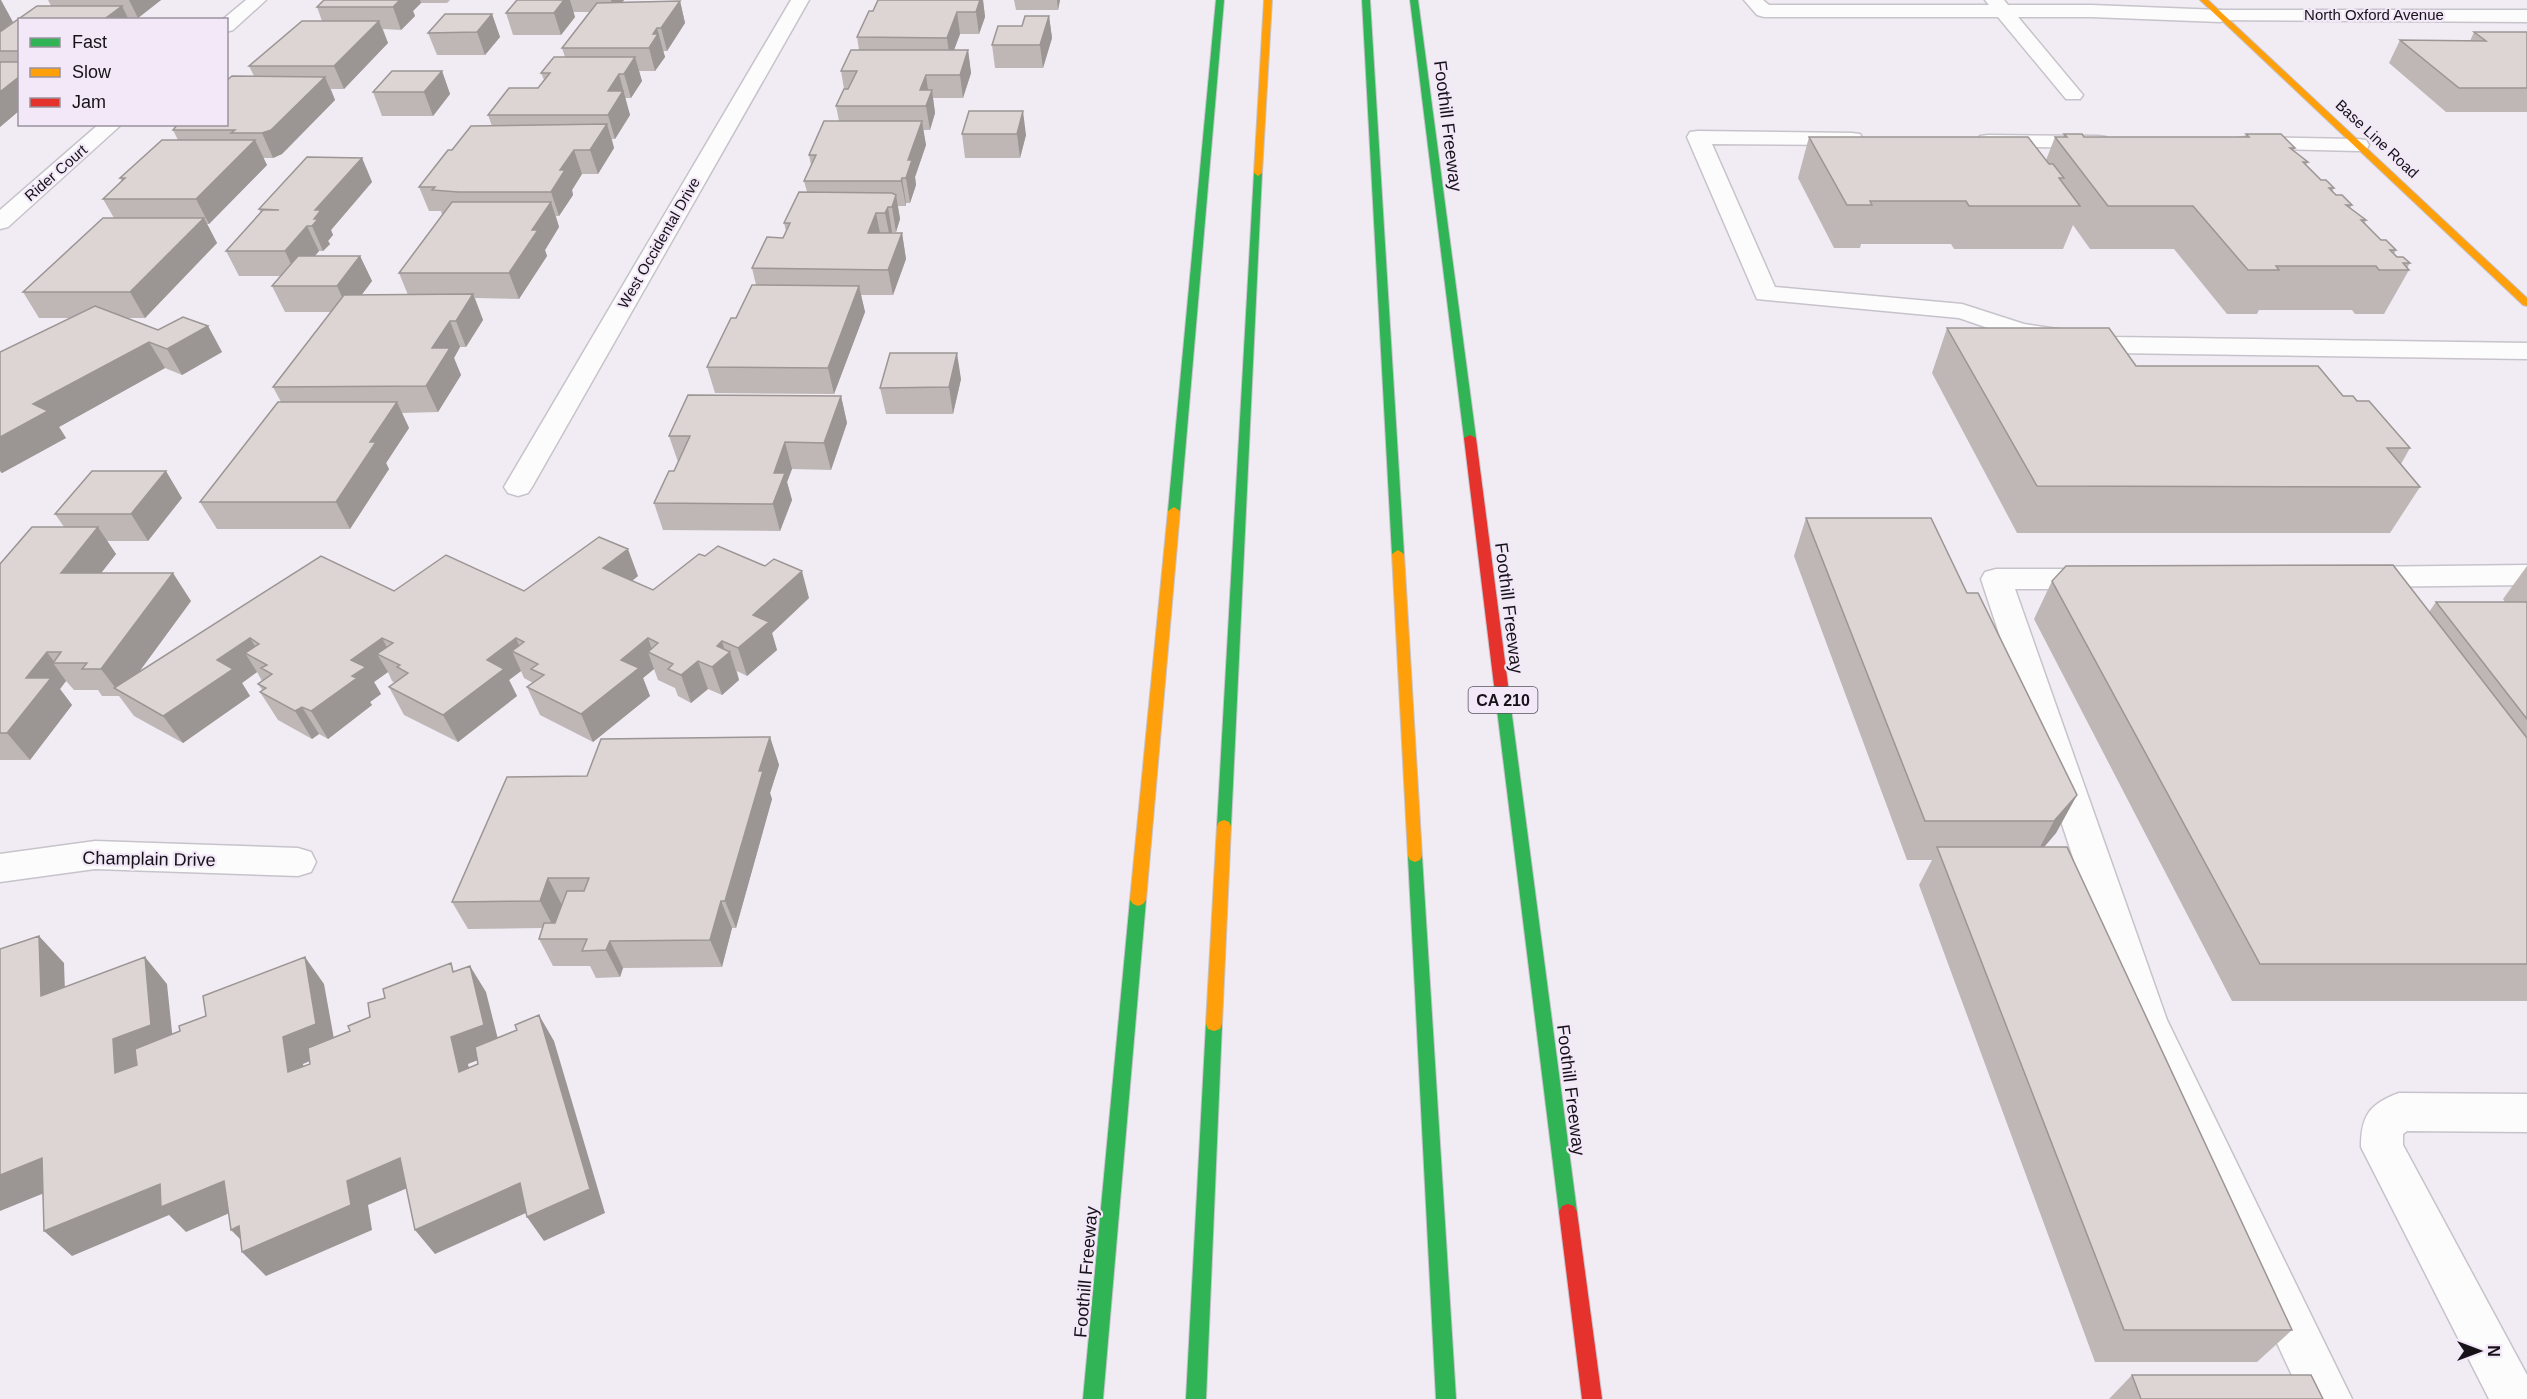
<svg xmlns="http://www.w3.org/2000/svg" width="2527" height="1399" font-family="Helvetica,sans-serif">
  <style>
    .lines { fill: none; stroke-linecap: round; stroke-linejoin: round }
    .lane-casing { stroke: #c7c3ca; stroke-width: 3 }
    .street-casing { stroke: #c7c3ca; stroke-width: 3 }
    .fast-casing { stroke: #c7c3ca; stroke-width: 2 }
    .slow-casing { stroke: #c7c3ca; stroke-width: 2 }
    .jam-casing { stroke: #c7c3ca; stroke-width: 2 }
    .lane { fill: #fdfcfd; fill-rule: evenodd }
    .street { fill: #fdfcfd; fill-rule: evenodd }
    .fast { fill: #30b455; fill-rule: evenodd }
    .slow { fill: #ff9f0a; fill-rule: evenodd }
    .jam { fill: #e5322d; fill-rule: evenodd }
    .wall { fill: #beb7b6 }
    .shaded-wall { fill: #9b9594 }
    .building { fill: #ddd5d4; stroke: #9b9594; stroke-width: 1.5 }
    .labels { text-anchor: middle; stroke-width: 4.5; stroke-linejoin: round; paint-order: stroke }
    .far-street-label { font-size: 15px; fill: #161218; stroke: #f2e8f8 }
    .shield { fill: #f2e8f8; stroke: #58525b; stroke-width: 1.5 }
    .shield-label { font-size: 16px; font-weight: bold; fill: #161218 }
    .street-label { font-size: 18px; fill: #161218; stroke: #f2e8f8 }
  </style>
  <rect width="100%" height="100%" fill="#f1ecf4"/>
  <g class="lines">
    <g class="lane-casing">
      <path id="lane" d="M1744 0H1763L1769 5H1989L1985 0H2004L2008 5H2091L2220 10 2227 12 2229 16 2227 20 2220 22 2091 17H2018L2083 95 2080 99H2066L1998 17H1764L1757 15Z
        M1698 131 1852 133 1860 134 1863 139 1860 144 1852 145 1712 144 1775 287 1962 304 2024 324 2113 337 2527 343V359L2113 353 2020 339 1959 318 1757 299 1687 137 1690 132Z
        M1988 135 2098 136 2106 137 2109 142 2106 147 2098 148 1980 146 1977 141 1980 136Z
        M2246 137 2358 139 2366 140 2369 145 2366 150 2358 151 2238 148 2235 143 2238 138Z
        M2527 565V585L2358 587 2347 584 2343 577 2347 570 2358 567Z
        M1996 569H2099L2110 572 2114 579 2110 586 2099 589H2015L2167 1020 2352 1399H2303L2127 1021 1981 579 1985 572Z
        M2399 1093 2527 1094V1132L2407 1131 2403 1134V1145L2527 1375V1399H2489L2361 1147C2361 1116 2369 1104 2399 1093Z"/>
    </g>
    <g class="street-casing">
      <path id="street" d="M246 0H266L233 30 226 32V20H222Z
        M791 0H809L532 487 528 493 518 496 508 493 504 487Z
        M2220 10H2527V22L2213 20 2211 16 2213 12Z
        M99 124H122L8 227 0 229V210Z
        M95 841 298 848 311 852 316 862 311 872 298 876 95 869 0 882V854Z"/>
    </g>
    <g class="fast-casing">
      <path id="fast" d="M1216 0H1224L1180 511 1174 515 1168 511Z
        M1362 0H1370L1404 554 1398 558 1392 554Z
        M1410 0H1418L1476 438 1470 441 1464 438Z
        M1258 170 1262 173 1231 826 1229 830H1219L1217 826 1254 173Z
        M1501 680 1508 685 1577 1212 1574 1218 1568 1220 1562 1218 1559 1212 1494 685Z
        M1415 850 1420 852 1422 856 1456 1399H1436L1408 856 1410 852Z
        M1138 894 1143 896 1146 900 1103 1399H1083L1130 900 1133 896Z
        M1214 1017 1220 1019 1222 1024 1206 1399H1186L1206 1024 1208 1019Z"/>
    </g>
    <g class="slow-casing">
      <path id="slow" d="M1264 0H1272L1262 173 1258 176 1254 173Z
        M2200 0H2208L2527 298V306L2523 305Z
        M1174 507 1180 511 1146 900 1143 904 1138 906 1133 904 1130 900 1168 511Z
        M1398 550 1404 554 1422 856 1420 860 1415 862 1410 860 1408 856 1392 554Z
        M1224 820 1229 822 1231 826 1222 1024 1220 1029 1214 1031 1208 1029 1206 1024 1217 826 1219 822Z"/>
    </g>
    <g class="jam-casing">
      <path id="jam" d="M1470 435 1476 438 1508 685 1501 690 1494 685 1464 438Z
        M1568 1204 1574 1206 1577 1212 1602 1399H1582L1559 1212 1562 1206Z"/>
    </g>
    <use href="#lane" class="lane"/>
    <use href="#street" class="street"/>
    <use href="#fast" class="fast"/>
    <use href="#slow" class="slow"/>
    <use href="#jam" class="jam"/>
  </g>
  <path class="wall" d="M48 0H161L138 18H128L129 20H20V110L0 127V32L37 6H51Z
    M324 0H450L447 3H421L413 11 415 16 401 30 383 29 388 43 344 89H331L335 100 282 154 273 158H263L267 165 209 224H207L217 243 145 318H127L158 330 208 326 222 352 182 375 165 368 59 427 66 438 2 473 0 472V352L70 318H39L23 292 114 218 103 199 122 182 120 178 178 140 173 130 254 76 249 66 322 21 317 7Z
    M517 0H624L622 2 680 1 685 23 667 51H663L665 57 655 71H639L642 81 631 98H626L625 99 630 115 615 139H612L614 148 598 174H582L572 190 573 195 559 216H556L559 227 545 250 547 256 519 299 475 298 483 320 466 347H460L454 358 461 375 438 412 402 413 409 428 386 463 389 469 350 529H217L200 502 281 402 273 387 331 312H285L272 286 281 276H239L226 251 261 213 259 209 362 158 372 182 331 230 333 235 328 241 330 244 323 251H319L315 256H360L372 281 361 295H408L399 273 442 215 441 211H429L419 187 452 150 492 126 488 115 538 88 544 80 541 73 565 57 562 48 589 12H573L575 17 561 35H513L506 13Z
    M983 0 985 17 979 34H960L954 50H968L971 73 963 98H933L935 113 930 130H923L926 145 915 177 916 185 910 203H906V206H898L900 219 896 232H892V233H902L906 259 893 295H861L865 312 834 394 715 393 707 367 756 285 752 268 783 238 786 231 784 223 807 192 804 181 811 165 809 155 839 121 836 106 844 89 841 71 859 50 857 37Z
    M1014 0H1060L1058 10H1016Z
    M492 14 500 37 485 55H437L428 33Z
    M1049 16 1052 38 1043 68H995L992 45Z
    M2474 32H2527V112H2446L2389 63 2400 40 2470 41Z
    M442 71 450 94 433 116H382L373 92Z
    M969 111 1026 135 1020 158H965L962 134Z
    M2064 134 2084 137H2245L2246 134 2295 148 2293 151 2308 162 2306 165 2321 180 2334 188 2332 192 2336 195 2352 205 2350 208 2366 220 2365 223 2381 240 2396 250 2394 254 2397 257 2410 263 2407 268 2409 270 2384 314H2355L2352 310H2259L2257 314H2227L2174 249H2090L2073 225 2063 249H1954L1951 244H1861L1860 248H1834L1798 178 1809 137 2046 160 2055 137H2063Z
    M1947 328 2136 366 2343 396 2357 401 2410 448 2401 464 2420 487 2390 533H2017L1932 373Z
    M961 379 953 414H886L880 388Z
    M841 396 847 423 831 470 792 469 787 482 792 500 780 531 663 530 654 503 674 471 678 462 669 436Z
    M182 498 148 541H107L116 554 101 573 191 601 138 673 394 591H524L638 576 632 581 653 590 809 598 772 633 777 650 747 676 737 671 739 680 722 695 708 689 691 703 678 696 675 688 658 680 654 669 643 678 650 696 593 742 540 715 527 687 533 683 524 678 521 671 509 680 517 696 458 742 404 715 389 687 395 683 392 681 388 672 374 682 381 694 370 702 372 705 328 739 319 734 312 739 278 720 260 692 263 691 258 684 262 681 257 672 242 683 250 696 183 743 134 716 119 696H102L98 690H74L66 681 60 689 72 705 30 760H0V564L64 527 55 514Z
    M1806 518 1967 593 2077 795 2056 833 2044 847 2292 1330 2257 1362H2095L1919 885 1932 860H1907L1794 556Z
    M2527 566V1001H2232L2034 619 2052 581 2429 612 2436 602H2505L2503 599Z
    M770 737 779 765 770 793 772 799 736 928H732L722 967 623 968 620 977 596 978 590 966H553L539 939 543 928 468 929 452 902 587 776Z
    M2132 1375 2323 1399H2109Z"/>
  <path class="shaded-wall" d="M0 0H1L13 22 0 32Z
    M129 0H161L138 18Z
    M400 0H420L421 3 413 11 415 16 401 30 393 7Z
    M564 0H570L575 17 561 35 554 13Z
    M611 0H624L615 12Z
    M980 0H983L985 17 979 34 976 12Z
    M1057 0H1060L1058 10Z
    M680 1 685 23 667 51 661 28Z
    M122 6 129 20H103Z
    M957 12 960 34 950 61 947 38Z
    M492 14 500 37 485 55 477 32Z
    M1049 16 1052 38 1043 68 1040 45Z
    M379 21 388 43 344 89 334 66Z
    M657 28 665 57 655 71 649 48 653 34Z
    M968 50 971 73 963 98 960 75Z
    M635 57 642 81 631 98 624 74Z
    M442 71 450 94 433 116 424 92Z
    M619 74 630 115 615 139 608 115V91Z
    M926 75 929 97 932 90 935 113 930 130 926 106 920 90Z
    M20 76V110L0 127V92Z
    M325 77 335 100 282 154 273 158 262 133Z
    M1023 111 1026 135 1020 158 1017 134Z
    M922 121 926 145 915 177 916 185 910 203 906 178 908 160Z
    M607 124 614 148 598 174 590 150Z
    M255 140 267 165 209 224 196 199Z
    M574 150 582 174 572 190 573 195 559 216 551 192 560 170Z
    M362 158 372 182 331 230 333 235 328 241 330 244 323 251 312 226 314 219 315 210Z
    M902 178 906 203V206L901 181Z
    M896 195 900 219 896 232 892 207Z
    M551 202 559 227 545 250 547 256 519 299 509 273 532 230Z
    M888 207 892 232 890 238 885 213Z
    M876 213 881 238 868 233Z
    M204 218 217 243 145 318 130 292Z
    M307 226 319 251 297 277 285 251Z
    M902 233 906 259 893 295 888 270Z
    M360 256 372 281 349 312 337 286Z
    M859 286 865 312 834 394 828 368Z
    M473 294 483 320 466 347 456 321Z
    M450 321 460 347 454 358 461 375 438 412 426 386 432 348Z
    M208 326 222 352 182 375 167 349Z
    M149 342 165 368 59 427 66 438 2 473 0 470V437L33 404Z
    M957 353 961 379 953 414 949 387Z
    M841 396 847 423 831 470 824 443Z
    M397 402 409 428 386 463 389 469 350 529 336 502 370 442Z
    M785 442 792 469 787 482 792 500 780 531 773 504 774 473Z
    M166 471 182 498 148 541 131 514Z
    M98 527 116 554 80 600 61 573Z
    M628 549 638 576 614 595 603 568Z
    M802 571 809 598 772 633 777 650 747 676 738 648 753 615Z
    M173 573 191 601 123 694 117 690 101 669Z
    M250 638 266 664 245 653 257 672 242 683 250 696 183 743 163 716 217 660Z
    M382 638 395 662 377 654 388 672 374 682 381 694 370 702 372 705 328 739 311 711 352 676 351 660Z
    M516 638 524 657 512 651 521 671 509 680 517 696 458 742 443 715 487 660Z
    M648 638 654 655 648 652 654 669 643 678 650 696 593 742 581 714 621 660Z
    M722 641 726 655 730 652 739 680 722 695 712 667 717 646Z
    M47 652 55 663H53L66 681 60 689 72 705 30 760 7 733 26 678Z
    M698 661 708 689 691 703 681 675Z
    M302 707 319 734 312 739 295 711Z
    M770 737 779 765 770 793 772 799 736 928 725 901 759 771Z
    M2077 795 2056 833 2033 860 2054 821Z
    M548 878 562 905 554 928 540 901Z
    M721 901 732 928 722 967 710 940Z
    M39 936 64 963 66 1022 41 996Z
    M610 941 623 968 620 977 606 950Z
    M145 957 167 984 174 1051 115 1073 113 1039Z
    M305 957 324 984 336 1050 303 1064 309 1098 288 1072 283 1037Z
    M470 966 486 992 501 1051 468 1064 476 1098 459 1072 451 1037Z
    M539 1015 554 1041 605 1213 544 1241 527 1217Z
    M42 1158 69 1183 0 1211V1175Z
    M400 1158 419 1183 368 1205 372 1230 266 1276 242 1252 250 1249 231 1230Z
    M224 1181 248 1205 186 1232 169 1215 72 1256 44 1231 160 1184Z
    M520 1183 537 1208 435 1254 415 1230Z"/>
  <path class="building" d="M324 0H400L393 7H317Z
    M517 0H564L554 13H506Z
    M878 0H980L976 12H957L947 38 857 37 869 11H873Z
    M680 1 661 28H657L653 34H658L649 48H562L597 3Z
    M37 6H122L103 20H20V51H0V32Z
    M445 14H492L477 32 428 33Z
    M1025 16H1049L1040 45H992L998 26H1022Z
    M302 21H379L334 66H249Z
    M2474 32H2527V88H2459L2400 40 2486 41Z
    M851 50H968L960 75H926L920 90H932L926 106H836L844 89H848L857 71H841Z
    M554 57H635L624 74H619L608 91H623L608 115H488L509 88H538L550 73H541Z
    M0 62H20V76L0 92Z
    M392 71H442L424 92H373Z
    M232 76 325 77 271 130 262 133H231L235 130H173L178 124H226V81Z
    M969 111H1023L1017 134H962Z
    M824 121H922L908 160H912L906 178H902L901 181H804L816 155H809Z
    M607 124 590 150H574L560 170H565L551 192H458L432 190 435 187H419L448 150H452L471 126Z
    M2064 134H2082L2084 137H2249L2246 134H2281L2295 148H2290L2308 162H2303L2321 180H2326L2334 188H2329L2336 195H2342L2352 205H2346L2366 220H2361L2381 240H2386L2396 250H2390L2397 257H2403L2410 263H2403L2409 270H2379L2376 266H2276L2279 270H2248L2193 206H2108L2055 137H2067Z
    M1809 137H2028L2049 164H2053L2064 178H2059L2080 206H1969L1966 201H1870L1872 205H1847Z
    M162 140H255L196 199H103L125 178H120Z
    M307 157 362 158 315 210H321L314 219H318L312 226H307L285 251H226L263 210H279L259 209Z
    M799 192 892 193 896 195 892 207H888L885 213H876L868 233H902L888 270 752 268 767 237 783 238 790 223H784Z
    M452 202H551L532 230H538L509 273H399Z
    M103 218H204L130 292H23Z
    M298 256H360L337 286H272Z
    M752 285 859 286 828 368 707 367 731 318H736Z
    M473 294 456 321H450L432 348H450L426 386 273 387 344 295Z
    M95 306 158 330 183 317 208 326 167 349 149 342 33 404 48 411 0 437V352Z
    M1947 328H2109L2136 366H2318L2343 396H2353L2357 401H2369L2410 448H2387L2420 487 2037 486Z
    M890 353H957L949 387 880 388Z
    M688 395 841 396 824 443 785 442 774 473H785L773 504 654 503 669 471H674L690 436H669Z
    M278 402H397L370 442H376L336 502H200Z
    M92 471H166L131 514H55Z
    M1806 518H1931L1967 593H1978L2077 795 2054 821H1925Z
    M32 527H98L61 573H173L101 669H82L87 663H53L61 652H47L26 678H51L7 733H0V564Z
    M599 537 628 549 603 568 653 590 699 554 705 556 718 546 765 566 774 559 802 571 753 615 769 622 738 648 722 641 717 646 730 652 712 667 698 661 681 675 668 669 673 664 648 652 658 643 648 638 621 660 639 668 581 714 527 687 544 675 531 669 538 664 512 651 524 642 516 638 487 660 504 669 443 715 389 687 408 673 397 667 400 665 377 654 393 643 382 638 351 660 366 667 352 676 357 678 311 711 302 707 295 711 260 692 266 688 258 684 272 674 261 668 267 665 245 653 259 644 250 638 217 660 233 669 163 716 114 688 321 556 394 591 446 555 524 591Z
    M2393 565 2527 738V964H2260L2052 581 2066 566Z
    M2436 602H2527V719Z
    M770 737 759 771H763L725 901H721L710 940 610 941 606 950 582 951 587 939H539L544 923H555L567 891H584L589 878H548L540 901 452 902 507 777 587 776 601 739Z
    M1937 847H2067L2292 1330H2124Z
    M39 936 41 996 145 957 151 1025 113 1039 115 1073 137 1065 135 1049 180 1031 179 1026 206 1016 203 996 305 957 316 1024 283 1037 288 1072 310 1064 308 1048 350 1031 348 1026 370 1017 368 1003 385 998 383 989 451 963 453 972 470 966 484 1025 451 1037 459 1072 478 1064 475 1047 517 1030 515 1025 539 1015 590 1189 527 1217 520 1183 415 1230 400 1158 347 1181 351 1205 242 1252 239 1226 231 1230 224 1181 161 1207 160 1184 44 1231 42 1158 0 1175V949Z
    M2132 1375H2311L2323 1399H2141Z"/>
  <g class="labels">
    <g class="far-street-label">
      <text x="2374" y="20">North Oxford Avenue</text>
      <text transform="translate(2377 139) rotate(43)" y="5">Base Line Road</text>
      <text transform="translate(56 173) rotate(-41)" y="5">Rider Court</text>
      <text transform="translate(659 243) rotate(-60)" y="5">West Occidental Drive</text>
    </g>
    <rect class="shield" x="1468.5" y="687" width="69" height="26" rx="4.5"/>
    <g class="shield-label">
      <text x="1503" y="706">CA 210</text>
    </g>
    <g class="street-label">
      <text transform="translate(1448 126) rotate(83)" y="6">Foothill Freeway</text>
      <text transform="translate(1509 608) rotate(83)" y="6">Foothill Freeway</text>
      <text transform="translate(149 859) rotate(1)" y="6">Champlain Drive</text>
      <text transform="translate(1571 1090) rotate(83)" y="6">Foothill Freeway</text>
      <text transform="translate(1086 1272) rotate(-85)" y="6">Foothill Freeway</text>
    </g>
  </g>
  <rect x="18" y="18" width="210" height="108" fill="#f2e8f8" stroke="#9a929e" stroke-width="1.5"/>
  <rect x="30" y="38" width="30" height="9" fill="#30b455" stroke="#9a929e" stroke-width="1.5"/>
  <text x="72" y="48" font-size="18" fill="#161218">Fast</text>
  <rect x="30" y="68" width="30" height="9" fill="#ff9f0a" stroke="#9a929e" stroke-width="1.5"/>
  <text x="72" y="78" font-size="18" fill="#161218">Slow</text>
  <rect x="30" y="98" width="30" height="9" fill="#e5322d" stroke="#9a929e" stroke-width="1.5"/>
  <text x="72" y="108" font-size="18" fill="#161218">Jam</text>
  <g transform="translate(2479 1351) rotate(90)" stroke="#f2e8f8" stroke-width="4.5" paint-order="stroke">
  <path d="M0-4.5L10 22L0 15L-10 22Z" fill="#161218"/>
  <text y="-9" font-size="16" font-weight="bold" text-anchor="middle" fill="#161218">N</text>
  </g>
</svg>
